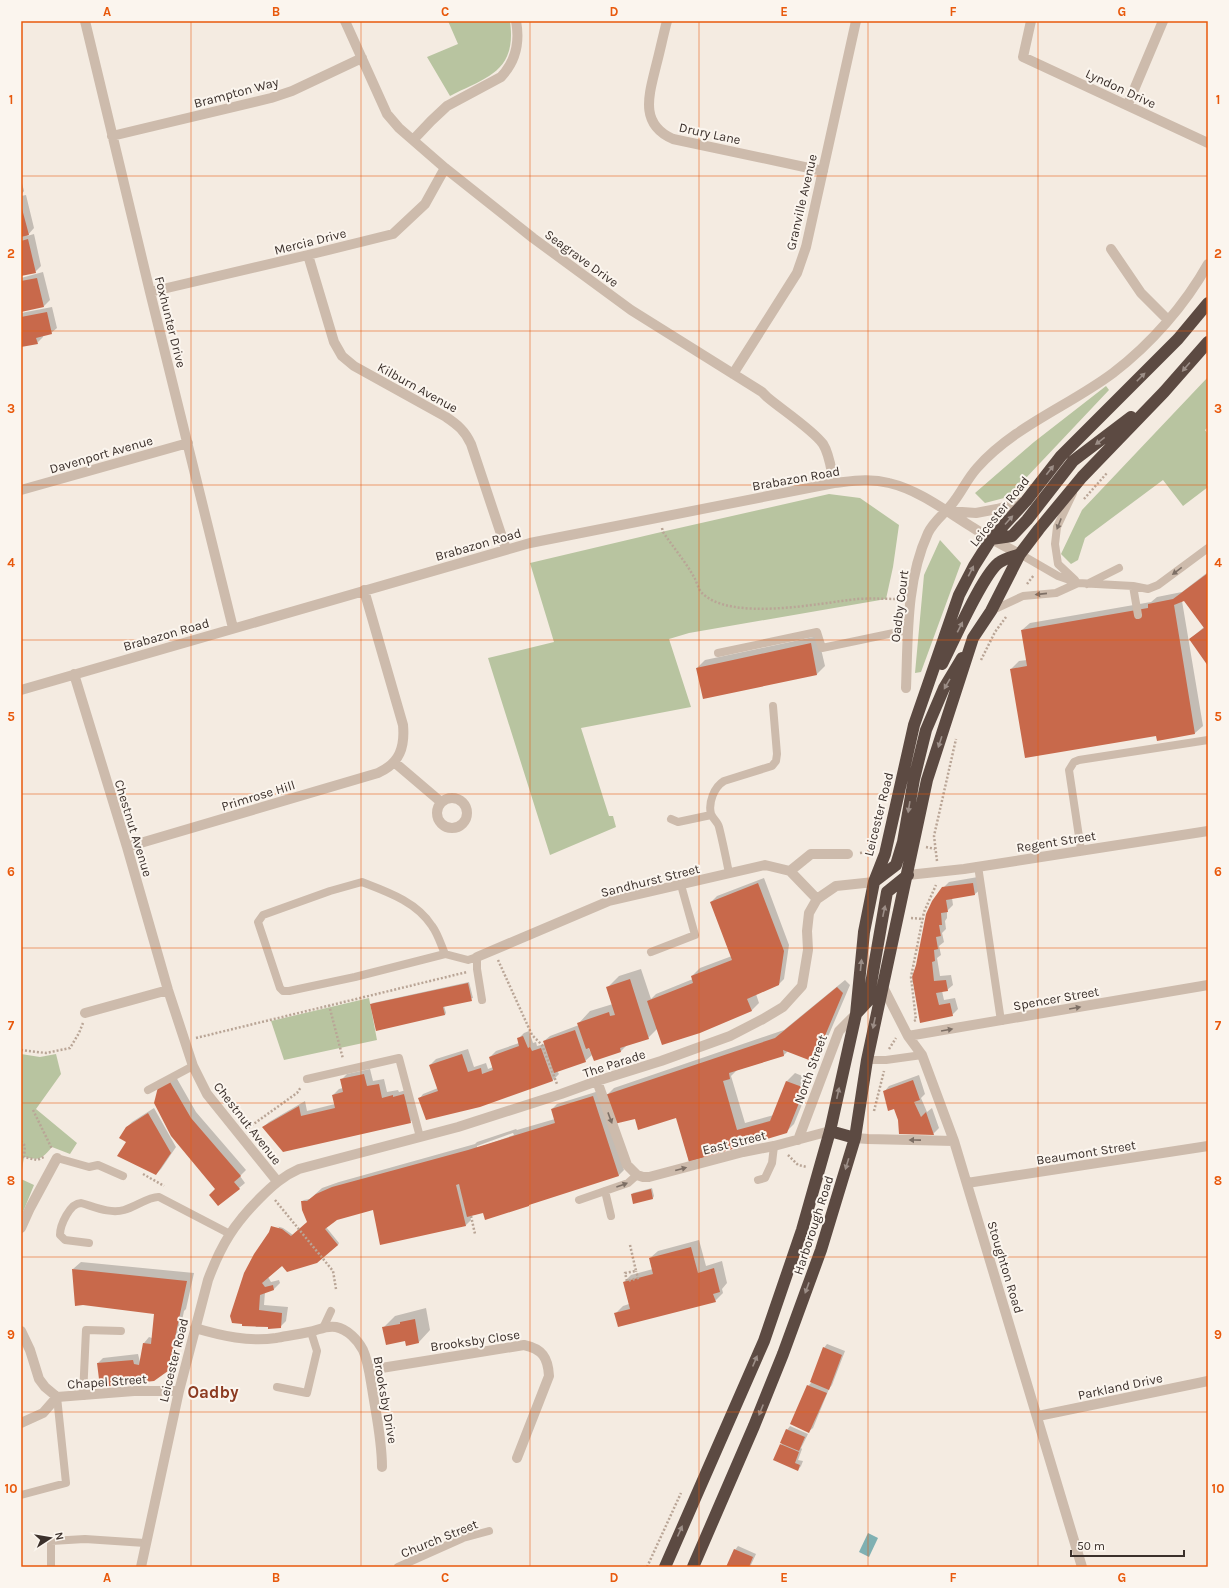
<svg xmlns="http://www.w3.org/2000/svg" width="1229" height="1588" font-family="Karla,sans-serif">
  <style>
    .green { fill: #b8c4a0 }
    .water { fill: #7fb0b2 }
    .shadow { fill: #0003; fill-rule: evenodd }
    .building { fill: #c8694b }
    .lines { fill: none; stroke-linecap: round; stroke-linejoin: round }
    .path { stroke: #b9a596; stroke-width: 2.5; stroke-dasharray: 2 2; stroke-linecap: butt }
    .lane { stroke: #cdbbac; stroke-width: 8 }
    .street { stroke: #cdbbac; stroke-width: 10 }
    .highway { stroke: #5c4a42; stroke-width: 12 }
    .oneway { fill: #9c8e87 }
    .oneway2 { fill: #7d6f65 }
    .grid { fill: none; stroke: #e8590c; stroke-width: 1; stroke-opacity: 0.55 }
    .labels { text-anchor: middle; stroke-width: 4; stroke-linejoin: round; paint-order: stroke }
    .street-label { font-size: 13px; fill: #3b302b; stroke: #fbf5ee }
    .district-label { font-size: 17px; font-weight: bold; fill: #8c3b22; stroke: #fbf5ee }
    .neatline { fill: none; stroke: #e8590c; stroke-width: 1.5 }
    .grid-label { font-size: 13px; text-anchor: middle; font-weight: bold; fill: #e8590c }
  </style>
  <rect width="100%" height="100%" fill="#f4ebe1"/>
  <path class="green" d="M448 21H510C517 72 487 77 450 96L427 57 458 44Z
    M1208 377V427L1205 430 1208 434V487L1183 506 1163 480 1085 538 1078 560 1071 564 1061 554 1082 510Z
    M1106 386 1109 390 1008 497 985 503 975 493 1034 442Z
    M829 494 860 498 899 525 893 567 886 599 689 633 669 639 691 707 581 728 609 816H613L616 827 550 855 488 658 554 642 530 563 657 533Z
    M940 540 961 563 921 672 915 673 924 575Z
    M369 998 377 1040 284 1060 271 1021Z
    M21 1054 40 1057 56 1054 61 1074 36 1109 77 1143 70 1154 52 1147C41 1160 40 1160 24 1157L21 1175Z
    M21 1179 34 1185 21 1217Z"/>
  <path class="water" d="M868 1533 878 1538 869 1557 859 1552Z"/>
  <path class="shadow" d="M21 179 24 191 21 195Z
    M26 195 34 228 27 236 34 234 41 266 35 272 21 275V196Z
    M43 272 50 300 44 306 21 311V278Z
    M52 307 57 328 51 333 43 335V337L37 343 21 346V313Z
    M1208 572V664L1190 639 1204 627 1184 600 1182 601 1203 726 1195 733 1158 739 1157 735 1011 669 1019 661 1027 660 1022 630 1030 623 1151 602 1157 597 1182 592Z
    M818 636 825 666 817 674 704 698 697 668 705 660Z
    M978 877 981 889 975 894 952 898 953 905 947 911V918L945 921 946 929 942 933 944 942 939 946 941 955 937 958 940 976 951 975 953 985 947 990 942 991 944 1000 955 998 958 1009 952 1015 921 1022 943 888 949 882Z
    M764 878 789 945 784 979 778 985 756 994 759 1003 751 1011 657 1029 648 1038 627 1045 621 1051 588 1047 592 1055 585 1061 557 1071 559 1074 553 1080 480 1106 420 1098 423 1094 438 1088 430 1065 436 1059 468 1049 474 1067 486 1063 488 1069 493 1067 490 1057 496 1051 519 1043 518 1039 524 1033 529 1031 533 1043 536 1042 537 1046 545 1044 544 1041 550 1036 579 1025V1023L590 1011 613 1004 608 987 619 976 641 969 651 999 656 994 693 979 692 976 700 968 732 956 711 902 717 896Z
    M845 980 850 985 821 1053 813 1061 788 1051 784 1055 737 1070 731 1076 745 1123 774 1115 787 1081 795 1073 812 1080 794 1124 786 1132 689 1161 677 1117 635 1118 607 1095 614 1088 784 1030Z
    M469 982 473 998 444 1006 446 1013 445 1015 371 1005 373 1003Z
    M370 1069 373 1081 384 1079 387 1092 398 1090 399 1092 410 1089 416 1116 410 1122 263 1127 269 1122 305 1101 307 1111 335 1104 333 1095 339 1089 343 1088 341 1080 347 1074Z
    M919 1075 925 1094 921 1098 927 1112 932 1108 939 1128 933 1134 899 1120 895 1108 884 1092 889 1086Z
    M176 1077 196 1112 246 1170 240 1176 245 1183 239 1188 216 1189 159 1088Z
    M599 1091 624 1170 619 1175 532 1203 529 1205 487 1211 470 1216 471 1220 465 1226 374 1208 336 1219 326 1227 339 1243 338 1245 316 1262 283 1265 268 1277 271 1282 279 1280 280 1283 274 1289 265 1292 264 1305 288 1307 286 1321 280 1327 269 1326 256 1327V1324L243 1325 279 1227 273 1225 283 1228 293 1235 308 1222 302 1201 304 1200 310 1199 322 1188 339 1182 475 1144 477 1142 516 1129 517 1130 555 1119 552 1109 557 1104ZM513 1133 514 1135 477 1148V1146Z
    M154 1108 176 1147 161 1169 156 1174 128 1141 126 1128 132 1122Z
    M652 1188 654 1196 653 1198 634 1203 632 1195 633 1193Z
    M699 1240 706 1266 722 1261 727 1283 722 1289 723 1293 715 1301 615 1314 623 1306 629 1304 624 1282 631 1275 653 1269 650 1258 658 1251Z
    M81 1262 194 1273 186 1309 184 1311 173 1364 167 1370 98 1363 103 1358 138 1354 140 1362 144 1343 149 1337 152 1338 156 1313 73 1269Z
    M426 1308 430 1330 419 1342 406 1344V1340L383 1328 395 1316Z
    M827 1344 845 1351 832 1385 829 1389 813 1428 809 1431 808 1386 812 1382 824 1348Z
    M790 1426 808 1434 801 1448 802 1449 798 1460 803 1461 801 1466 798 1470 781 1445 783 1443 787 1430Z
    M738 1546 756 1554 750 1567H727L735 1550Z"/>
  <path class="building" d="M21 205 29 235 21 237Z
    M28 239 36 273 21 276V241Z
    M37 278 44 307 21 312V281Z
    M47 312 52 334 36 338 38 344 21 347V317Z
    M1208 573V666L1189 639 1204 628 1184 601 1174 605 1195 734 1157 741 1156 736 1025 758 1010 669 1027 666 1021 630 1148 608V604L1173 599Z
    M811 643 817 675 703 699 696 668Z
    M758 883 784 951 779 985 747 999 752 1011 700 1033 662 1045 647 1001 693 983 691 976 732 960 710 902Z
    M973 883 975 895 946 900 948 912 941 913 942 925H939L941 936 936 937 938 949 934 950 935 961 932 962 934 981 946 980 948 991 936 993 939 1005 950 1003 953 1016 920 1023 912 977 916 965 926 914 932 901 942 887Z
    M630 979 649 1039 620 1048 621 1052 594 1061 589 1048 586 1049 577 1023 609 1012 610 1016 615 1015 606 987Z
    M468 983 472 1001 443 1007 445 1015 376 1031 370 1004Z
    M837 987 843 993 814 1062 783 1050 784 1056 729 1073 730 1079 723 1081 737 1130 770 1121 786 1081 805 1088 787 1133 689 1162 676 1118 638 1130 635 1119 614 1124 605 1095 775 1038Z
    M575 1030 586 1062 554 1073 543 1041Z
    M523 1036 528 1048 530 1047 532 1051 541 1048 553 1081 480 1107 426 1120 418 1098 438 1091 429 1065 462 1054 468 1072 481 1068 482 1074 493 1070 489 1057 519 1046 517 1038Z
    M364 1074 367 1086 379 1084 382 1098 393 1095V1097L404 1094 411 1123 283 1152 262 1127 299 1106 301 1116 335 1108 332 1095 343 1092 340 1079Z
    M913 1080 920 1100 914 1102 921 1117 926 1112 934 1135 899 1134 898 1120 894 1109 888 1111 883 1091Z
    M170 1082 191 1118 241 1176 234 1182 240 1189 218 1206 209 1195 215 1189 171 1136 154 1103 158 1087Z
    M593 1096 619 1176 529 1205V1206L485 1220 483 1213 467 1217 459 1184 456 1185 466 1226 380 1245 373 1210 337 1220 325 1229 338 1245 317 1263 287 1272 282 1266 262 1283 265 1287 273 1285 274 1290 260 1295 259 1310 282 1313 281 1328 268 1329V1327L242 1326V1324L232 1323 230 1316 244 1273 254 1254 269 1232 271 1226 282 1229 291 1236 307 1222 302 1210 301 1201H307L316 1194 332 1187 468 1150 555 1123 551 1109Z
    M148 1113 171 1153 156 1175 117 1156 126 1142 119 1138 126 1127Z
    M651 1189 653 1199 633 1204 631 1194Z
    M691 1247 698 1273 714 1268 720 1292 713 1294 716 1302 618 1327 614 1313 630 1309 623 1282 653 1274 649 1258Z
    M72 1269 187 1281 168 1371 154 1381 100 1387 97 1363 133 1360 134 1364 139 1365 143 1343 151 1344 154 1314 83 1305 75 1306Z
    M415 1319 419 1343 406 1346 405 1341 386 1345 382 1327 400 1324V1322Z
    M823 1347 842 1355 829 1390 810 1382Z
    M807 1385 827 1393 809 1433 790 1424Z
    M786 1429 805 1437 799 1451 780 1443Z
    M780 1444 799 1452 795 1463 800 1465 798 1471 773 1460Z
    M734 1549 753 1557 749 1567H726Z"/>
  <g class="lines">
    <path class="path" d="M1084 499 1107 473
      M662 528 663 532C673 547 685 561 694 577 697 582 698 589 702 593 731 622 820 603 857 599 872 598 886 599 900 599
      M1027 584 1034 575
      M981 660 995 632 1006 617
      M926 847 935 849
      M860 853 873 851
      M937 861 934 836 956 739
      M911 918 923 919
      M498 960 532 1035 542 1045 557 1084
      M329 1005 343 1059
      M914 1021 916 1020 911 977 924 912 936 885
      M196 1038 467 972
      M889 1049 896 1038
      M21 1050 46 1053 70 1048 79 1033 83 1023
      M33 1110 52 1149
      M874 1111 884 1071
      M248 1128 297 1093 301 1087
      M21 1141 25 1146 24 1157 37 1160 44 1157
      M788 1155 798 1165 807 1167
      M143 1174 164 1186
      M275 1200 333 1271 336 1289
      M471 1216 475 1234
      M630 1245 636 1271 625 1273 627 1281 638 1278 636 1271
      M647 1567 681 1493"/>
    <path class="lane" d="M1073 493 1057 527 1055 544 1058 564 1075 580
      M1020 554 1058 576 1078 583 1133 586 1148 589 1158 585 1208 548
      M1087 584 1119 568
      M1133 586 1138 615
      M991 611 1023 596 1056 593 1078 583
      M718 653 817 632 822 648 908 630
      M671 819 678 822 711 815
      M1081 850 1069 770 1074 762 1079 760 1208 740
      M978 866 1001 1021
      M729 873C726 858 723 843 719 827 718 822 713 819 711 814 708 803 714 787 724 781L772 766 776 761 777 754 773 706
      M362 882C388 892 417 902 432 926 438 934 441 945 445 954L355 977 289 991H283L280 988 258 922 263 915 330 891Z
      M651 952 695 935 681 885
      M445 954 468 960 477 957V969L482 1000
      M867 1060H886L922 1055
      M307 1079 399 1058 420 1137
      M148 1090 193 1066
      M57 1158 89 1167 98 1165 123 1176
      M758 1180 765 1178 772 1163 774 1146
      M605 1191 611 1216
      M579 1200 628 1183 637 1175
      M89 1243 65 1240 60 1235C60 1225 70 1203 81 1203 95 1207 110 1214 124 1210 135 1207 150 1196 159 1197L230 1234
      M324 1326 331 1311
      M277 1387 307 1393 317 1351 311 1332
      M83 1396 86 1330 121 1331
      M21 1495 66 1483 57 1397
      M51 1567V1541L85 1539 145 1543
      M398 1567 463 1538 489 1531"/>
    <path class="street" d="M85 21 150 292 233 628
      M345 21 387 114 399 128 445 168 533 238 631 310 762 392 767 397C781 409 813 430 823 444 830 455 831 470 834 483
      M667 21C663 36 660 51 656 66 649 95 639 124 673 139L823 171
      M1031 21 1023 57 1208 143
      M1128 104 1163 21
      M112 136 271 98 292 91 362 58
      M413 140 431 121 447 106 501 77C516 61 520 42 516 21
      M1111 249 1141 293 1168 320
      M308 255 334 342 342 356 354 366 446 417C458 425 465 431 471 444L506 549
      M150 292 308 255 393 234 425 204 445 168
      M733 374 797 273 806 247 856 21
      M21 490 188 443
      M948 511 976 513 997 509 1026 501
      M74 674 127 847 168 990 193 1066 207 1094 277 1181
      M906 688C908 636 906 581 928 533 934 520 947 512 955 500 963 489 968 478 977 468 1014 426 1069 406 1113 373 1151 344 1185 305 1208 264
      M21 690 530 543 834 483C853 481 870 478 889 483 919 490 946 511 972 527 987 537 1004 546 1020 554
      M394 762 441 802
      M437 813a15 15 0 1 1 30 0a15 15 0 1 1-30 0Z
      M127 847 378 773C400 763 405 747 403 725L364 590
      M790 871 811 854H848
      M908 875 964 869 1208 831
      M477 957 609 901 765 865 790 871 817 899
      M882 985 908 1036 922 1055 954 1141 1082 1567
      M85 1013 168 990
      M908 1036 1208 985
      M597 1081 627 1165 637 1175 643 1177H649L743 1152 774 1146 830 1131
      M855 1138 868 1139 954 1141
      M798 1140 839 1031 856 1014
      M967 1183 1208 1146
      M21 1228 30 1208 57 1158
      M195 1328C222 1336 249 1342 276 1338 287 1336 299 1334 309 1332 319 1330 326 1325 336 1327 347 1329 358 1340 363 1350 368 1361 370 1376 372 1388 376 1414 382 1440 382 1467
      M21 1331 30 1350 39 1379 45 1387 57 1397
      M369 1370 524 1345C542 1349 548 1357 549 1376L517 1458
      M1038 1416 1208 1381
      M21 1423 43 1413 57 1397 134 1391H179
      M141 1567 179 1391 208 1280C221 1245 234 1224 260 1198 272 1186 283 1176 299 1169L458 1127 561 1094 597 1081 661 1061 730 1036 763 1019 783 1007 802 986 808 950 807 931 809 913 817 899 836 886 874 882"/>
    <path class="highway" d="M991 539 1012 536 1027 520 1073 461 1131 417
      M942 664C952 645 984 571 1000 562 1006 558 1013 557 1020 554
      M875 881 896 865 903 842 914 779 926 730 944 688 962 658
      M856 1014 868 1001 887 892 908 875
      M830 1131 855 1138
      M665 1567 764 1341 802 1230 830 1131 856 1014 864 932 874 882 885 854 914 725 959 595 974 566 991 539 1026 501 1061 456 1178 339 1208 303
      M693 1567 754 1426 783 1354 821 1250 855 1138 867 1060 927 780 973 638 991 611 1020 554 1039 529 1082 477 1164 392 1208 342"/>
  </g>
  <defs><path id="oneway-solid" d="M-6-.8H1V-3.2L6.5 0L1 3.2V.8H-6Z"/></defs>
  <g class="oneway">
    <use href="#oneway-solid" transform="translate(1186 367) rotate(131)"/>
    <use href="#oneway-solid" transform="translate(1141 377) rotate(-45)"/>
    <use href="#oneway-solid" transform="translate(1100 441) rotate(142)"/>
    <use href="#oneway-solid" transform="translate(1050 470) rotate(-52)"/>
    <use href="#oneway-solid" transform="translate(1009 520) rotate(-48)"/>
    <use href="#oneway-solid" transform="translate(971 571) rotate(-63)"/>
    <use href="#oneway-solid" transform="translate(960 627) rotate(-63)"/>
    <use href="#oneway-solid" transform="translate(947 684) rotate(120)"/>
    <use href="#oneway-solid" transform="translate(940 742) rotate(108)"/>
    <use href="#oneway-solid" transform="translate(909 807) rotate(99)"/>
    <use href="#oneway-solid" transform="translate(884 911) rotate(-78)"/>
    <use href="#oneway-solid" transform="translate(861 965) rotate(-84)"/>
    <use href="#oneway-solid" transform="translate(874 1023) rotate(102)"/>
    <use href="#oneway-solid" transform="translate(838 1093) rotate(-78)"/>
    <use href="#oneway-solid" transform="translate(847 1164) rotate(107)"/>
    <use href="#oneway-solid" transform="translate(807 1288) rotate(110)"/>
    <use href="#oneway-solid" transform="translate(755 1361) rotate(-67)"/>
    <use href="#oneway-solid" transform="translate(761 1410) rotate(112)"/>
    <use href="#oneway-solid" transform="translate(680 1531) rotate(-66)"/>
  </g>
  <g class="oneway2">
    <use href="#oneway-solid" transform="translate(1059 524) rotate(111)"/>
    <use href="#oneway-solid" transform="translate(1177 571) rotate(143)"/>
    <use href="#oneway-solid" transform="translate(1041 594) rotate(174)"/>
    <use href="#oneway-solid" transform="translate(1075 1008) rotate(-10)"/>
    <use href="#oneway-solid" transform="translate(947 1030) rotate(-10)"/>
    <use href="#oneway-solid" transform="translate(610 1118) rotate(70)"/>
    <use href="#oneway-solid" transform="translate(915 1140) rotate(-179)"/>
    <use href="#oneway-solid" transform="translate(681 1169) rotate(-15)"/>
    <use href="#oneway-solid" transform="translate(622 1185) rotate(-20)"/>
  </g>
  <path class="grid" d="M191 21V1567M361 21V1567M530 21V1567M699 21V1567M868 21V1567M1038 21V1567M21 176H1208M21 331H1208M21 485H1208M21 640H1208M21 794H1208M21 948H1208M21 1103H1208M21 1257H1208M21 1412H1208"/>
  <g class="labels">
    <g class="street-label">
      <text transform="translate(1121 88) rotate(25)" y="5">Lyndon Drive</text>
      <text transform="translate(236 92) rotate(-15)" y="5">Brampton Way</text>
      <text transform="translate(710 133) rotate(12)" y="5">Drury Lane</text>
      <text transform="translate(801 202) rotate(-77)" y="5">Granville Avenue</text>
      <text transform="translate(310 241) rotate(-14)" y="5">Mercia Drive</text>
      <text transform="translate(582 258) rotate(36)" y="5">Seagrave Drive</text>
      <text transform="translate(171 322) rotate(76)" y="5">Foxhunter Drive</text>
      <text transform="translate(418 387) rotate(29)" y="5">Kilburn Avenue</text>
      <text transform="translate(101 454) rotate(-16)" y="5">Davenport Avenue</text>
      <text transform="translate(796 478) rotate(-10)" y="5">Brabazon Road</text>
      <text transform="translate(999 511) rotate(-51)" y="5">Leicester Road</text>
      <text transform="translate(478 544) rotate(-16)" y="5">Brabazon Road</text>
      <text transform="translate(899 606) rotate(-83)" y="5">Oadby Court</text>
      <text transform="translate(166 634) rotate(-16)" y="5">Brabazon Road</text>
      <text transform="translate(258 795) rotate(-17)" y="5">Primrose Hill</text>
      <text transform="translate(878 814) rotate(-76)" y="5">Leicester Road</text>
      <text transform="translate(134 828) rotate(73)" y="5">Chestnut Avenue</text>
      <text transform="translate(1056 841) rotate(-9)" y="5">Regent Street</text>
      <text transform="translate(650 880) rotate(-14)" y="5">Sandhurst Street</text>
      <text transform="translate(1056 998) rotate(-10)" y="5">Spencer Street</text>
      <text transform="translate(614 1063) rotate(-18)" y="5">The Parade</text>
      <text transform="translate(810 1069) rotate(-70)" y="5">North Street</text>
      <text transform="translate(248 1123) rotate(52)" y="5">Chestnut Avenue</text>
      <text transform="translate(734 1142) rotate(-14)" y="5">East Street</text>
      <text transform="translate(1086 1152) rotate(-9)" y="5">Beaumont Street</text>
      <text transform="translate(813 1225) rotate(-72)" y="5">Harborough Road</text>
      <text transform="translate(1006 1267) rotate(73)" y="5">Stoughton Road</text>
      <text transform="translate(475 1340) rotate(-8)" y="5">Brooksby Close</text>
      <text transform="translate(173 1360) rotate(-76)" y="5">Leicester Road</text>
      <text transform="translate(107 1381) rotate(-4)" y="5">Chapel Street</text>
      <text transform="translate(1120 1386) rotate(-12)" y="5">Parkland Drive</text>
      <text transform="translate(386 1400) rotate(80)" y="5">Brooksby Drive</text>
      <text transform="translate(439 1538) rotate(-22)" y="5">Church Street</text>
    </g>
    <g class="district-label">
      <text x="213" y="1398">Oadby</text>
    </g>
  </g>
  <rect width="1229" height="1588" fill="none" stroke="#fbf5ee" stroke-width="44"/>
  <g transform="translate(50 1538) rotate(78)" stroke="#fbf5ee" stroke-width="3" paint-order="stroke">
  <path d="M0-3L7 15L0 10L-7 15Z" fill="#3b302b"/>
  <text y="-6" font-size="11" font-weight="bold" text-anchor="middle" fill="#3b302b">N</text>
  </g>
  <path d="M1071 1550v6h113v-6" fill="none" stroke="#3b302b" stroke-width="2"/>
  <text x="1077" y="1550" font-size="12" fill="#3b302b" stroke="#fbf5ee" stroke-width="3" paint-order="stroke">50 m</text>
  <rect x="22" y="22" width="1185" height="1544" class="neatline"/>
  <g class="grid-label">
    <text x="107" y="16">A</text>
    <text x="276" y="16">B</text>
    <text x="445" y="16">C</text>
    <text x="614" y="16">D</text>
    <text x="784" y="16">E</text>
    <text x="953" y="16">F</text>
    <text x="1122" y="16">G</text>
    <text x="11" y="104">1</text>
    <text x="1218" y="104">1</text>
    <text x="11" y="258">2</text>
    <text x="1218" y="258">2</text>
    <text x="11" y="413">3</text>
    <text x="1218" y="413">3</text>
    <text x="11" y="567">4</text>
    <text x="1218" y="567">4</text>
    <text x="11" y="721">5</text>
    <text x="1218" y="721">5</text>
    <text x="11" y="876">6</text>
    <text x="1218" y="876">6</text>
    <text x="11" y="1030">7</text>
    <text x="1218" y="1030">7</text>
    <text x="11" y="1185">8</text>
    <text x="1218" y="1185">8</text>
    <text x="11" y="1339">9</text>
    <text x="1218" y="1339">9</text>
    <text x="11" y="1493">10</text>
    <text x="1218" y="1493">10</text>
    <text x="107" y="1582">A</text>
    <text x="276" y="1582">B</text>
    <text x="445" y="1582">C</text>
    <text x="614" y="1582">D</text>
    <text x="784" y="1582">E</text>
    <text x="953" y="1582">F</text>
    <text x="1122" y="1582">G</text>
  </g>
</svg>
